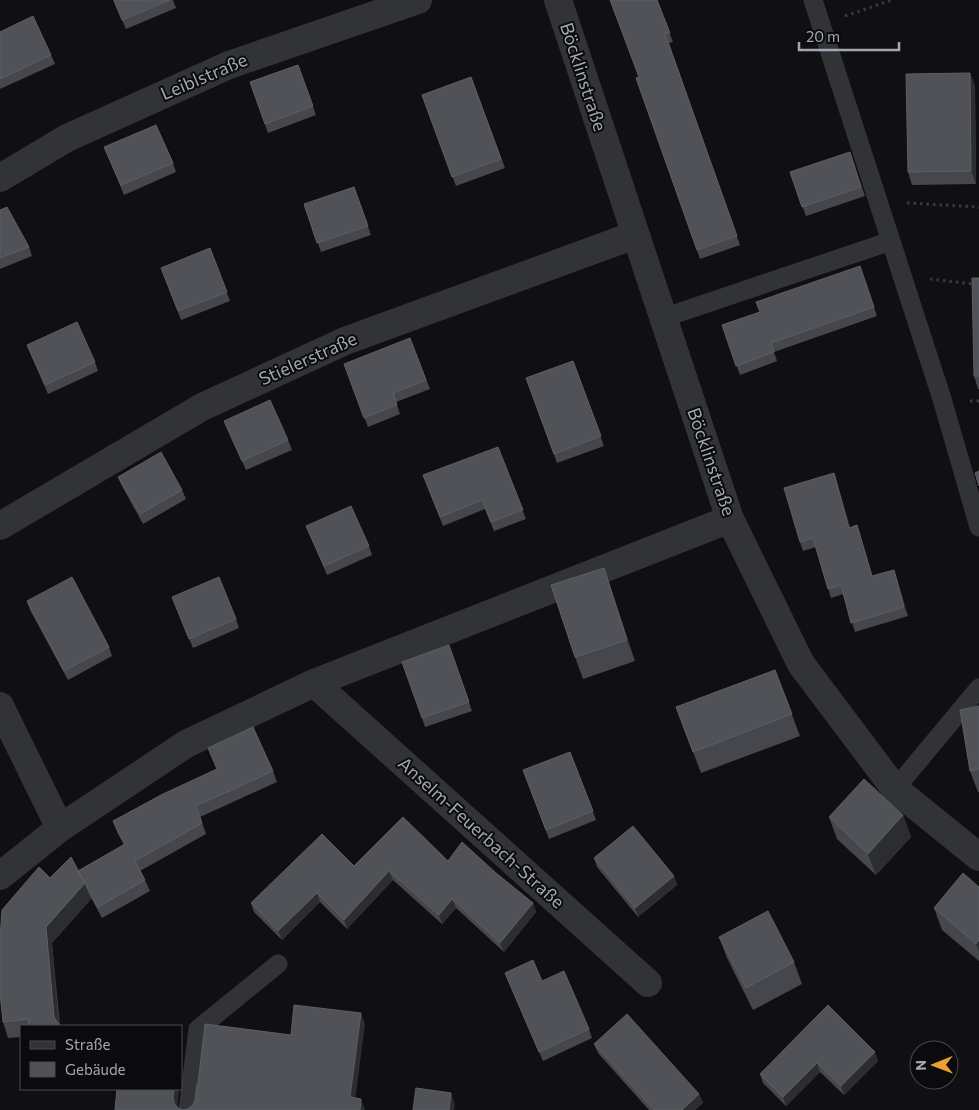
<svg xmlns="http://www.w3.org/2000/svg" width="979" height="1110" font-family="Commissioner,sans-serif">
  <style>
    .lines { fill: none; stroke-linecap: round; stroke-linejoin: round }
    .path { stroke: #373a3e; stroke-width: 3; stroke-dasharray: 2.5 4; stroke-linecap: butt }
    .service { stroke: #313337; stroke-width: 19 }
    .minor { stroke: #313337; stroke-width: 28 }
    .wall { fill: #46474d }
    .shaded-wall { fill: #2c2d31 }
    .building { fill: #505258; stroke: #5d5f66 }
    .labels { text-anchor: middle; stroke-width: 4; stroke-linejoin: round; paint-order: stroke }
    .street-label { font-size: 18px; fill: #a2a8b2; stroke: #0b0b0d }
  </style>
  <rect width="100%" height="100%" fill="#101012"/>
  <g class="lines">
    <path class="path" d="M845 16 892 0
      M907 203 979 207
      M930 279 973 284 979 281
      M970 401H979"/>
    <path class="service" d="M813 0 942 399 979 527
      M663 318 891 241
      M895 789 979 688
      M188 1110 198 1029 278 964"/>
    <path class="minor" d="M558 0 730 519 801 664 895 789 979 857
      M0 178 67 138 229 65 418 0
      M0 526 202 407 345 341 635 235
      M314 683 648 983
      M0 706 60 828
      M0 876 60 828 186 744 314 683 730 519"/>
  </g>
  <path class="wall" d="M113 0H173L176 8 126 29Z
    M657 0 673 42 669 43 740 245 700 259 636 78 639 77Z
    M0 32 51 55 55 64 0 89Z
    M298 65 316 115 268 133 250 82Z
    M970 73 975 86 976 184 912 185 908 172Z
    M471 77 505 168 456 186 422 95Z
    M104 147 173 163 176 172 124 195Z
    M853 161 865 196 806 216 790 172Z
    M354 187 371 235 321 252 304 204Z
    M0 210 29 247 32 256 0 269Z
    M210 248 230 301 181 320 161 268Z
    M860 266 877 316 774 352 777 361 740 375 722 325 760 312Z
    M979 278V389H978L974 376Z
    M410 338 430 389 396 402 400 414 368 427 344 364Z
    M27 345 95 362 98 371 48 394Z
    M573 361 604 446 557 463 526 378Z
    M224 421 288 440 292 450 246 470Z
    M498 447 526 519 494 531 485 509 443 526 427 484Z
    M834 473 850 528 857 525 872 576 894 570 908 616 855 632 843 594 831 598 816 547 803 551 800 542Z
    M118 477 182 490 186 499 143 524 122 486Z
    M306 526 369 546 372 555 327 575Z
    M611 589 635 661 583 679 575 657Z
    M172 597 236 619 239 628 193 648Z
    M27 601 109 647 112 656 68 680 30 610Z
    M449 645 472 711 425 727 422 718Z
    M775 670 800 736 701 773 676 707Z
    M979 706V792H978L970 771Z
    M208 748 273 771 277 782 200 817 206 834 140 871 145 880 150 891 102 918 90 896 91 899 52 943 60 1026H21V1037L8 1038 3 1022 50 878 78 871 124 845 117 832 113 821 217 769Z
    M570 752 596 820 549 839 523 770Z
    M903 815 911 837 876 875 837 839 829 817Z
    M594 858 674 876 677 885 638 917 597 867Z
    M448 861 496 873 533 903 536 912 504 952 456 908 442 924 393 880 347 929 320 902 282 940 254 912 251 903 354 866Z
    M979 887V961L942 930 934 908Z
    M719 937 794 962 802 984 753 1010 727 958Z
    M505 973 542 981 589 1029 592 1038 543 1061Z
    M828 1005 878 1061 844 1095 820 1072 786 1106 763 1083 760 1074Z
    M594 1044 699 1094 703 1103 695 1110H649L598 1053Z"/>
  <path class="shaded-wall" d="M970 73 975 86 976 184 971 171Z
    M834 473 837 482 853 537 849 528Z
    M857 525 860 534 875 585 872 576Z
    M604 568 635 661 627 640Z
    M894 570 897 579 908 616 904 607Z
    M903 815 911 837 876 875 868 854Z
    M389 871 393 880 347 929 344 920Z
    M674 876 677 885 638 917 635 908Z
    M85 883 91 899 52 943 59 1026 54 1017 46 927Z
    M317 893 320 902 282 940 278 931Z
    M452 899 456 908 442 924 439 915Z
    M533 903 536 912 504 952 500 943Z
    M979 940V951L976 944Z
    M361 1013 365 1024 354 1109 350 1097Z
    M875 1052 878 1061 844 1095 841 1086Z
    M817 1063 820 1072 786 1106 783 1097Z
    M174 1089H178L179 1092 177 1109 174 1103 173 1097Z
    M451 1093 455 1104 454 1110H449Z
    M699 1094 703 1103 695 1110H682Z
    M361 1099 365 1110H360Z"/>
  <path class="building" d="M114 0H170L122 20Z
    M610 0H657L670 33 665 34 737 236 697 250 636 78 639 77Z
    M33 16 51 55 0 79V32Z
    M298 65 313 106 265 124 250 82Z
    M970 73 971 171 908 172 906 74Z
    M471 77 501 159 452 177 422 95Z
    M156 125 173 163 121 185 104 147Z
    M850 152 861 187 802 207 790 172Z
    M354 187 368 226 317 243 304 204Z
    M7 207 29 247 0 258V210Z
    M210 248 227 292 178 311 161 268Z
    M860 266 874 307 771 343 774 352 736 366 722 325 760 312 756 302Z
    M972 278H979V376H974Z
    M77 322 95 362 45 385 27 345Z
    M410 338 426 380 393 393 397 405 364 418 344 364Z
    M573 361 601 436 554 454 526 378Z
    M270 400 288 440 242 461 224 421Z
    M498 447 523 510 491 522 482 500 440 517 423 475Z
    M161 452 182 490 140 514 118 477Z
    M979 471V486L975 473Z
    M834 473 849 528 857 525 872 576 894 570 904 607 851 623 841 585 828 589 813 538 800 542 784 488Z
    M351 506 369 546 324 566 306 526Z
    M604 568 627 640 575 657 551 585Z
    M72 577 109 647 64 671 27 601Z
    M219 577 236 619 189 639 172 597Z
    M449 645 469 702 422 718 402 662Z
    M775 670 792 714 693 752 676 707Z
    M979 706V769L970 771 960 710Z
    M253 727 273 771 196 806 202 823 135 861 145 880 98 907 78 871 125 844 113 821 163 794 217 769 208 748Z
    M570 752 593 811 546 830 523 770Z
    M864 779 903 815 868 854 829 817Z
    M403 817 448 861 462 842 496 873 533 903 500 943 452 899 439 915 389 871 344 920 317 893 278 931 251 903 322 834 354 866Z
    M633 826 674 876 635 908 594 858Z
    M71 857 85 883 46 927 54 1017 60 1026H29L28 1019 3 1022 0 993V939L2 910 39 867 50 878Z
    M963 873 979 887V940L976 944 934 908Z
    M768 911 794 962 746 988 719 937Z
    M533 960 542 981 564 971 589 1029 539 1052 505 973Z
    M294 1005 361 1013 350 1097 361 1099 360 1110H115L117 1089H174L173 1097 174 1103 178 1108 183 1110 188 1109 193 1105 195 1100 197 1084H198L205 1024 291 1035Z
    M828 1005 875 1052 841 1086 817 1063 783 1097 760 1074Z
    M627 1014 699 1094 682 1110H654L594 1044Z
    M416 1088 451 1093 449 1110H413Z"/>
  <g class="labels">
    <g class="street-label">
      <text transform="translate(204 77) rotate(-23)" y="6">Leiblstraße</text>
      <text transform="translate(583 77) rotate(72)" y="6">Böcklinstraße</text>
      <text transform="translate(308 359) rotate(-24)" y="6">Stielerstraße</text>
      <text transform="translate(711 462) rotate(71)" y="6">Böcklinstraße</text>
      <text transform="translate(481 833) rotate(42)" y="6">Anselm-Feuerbach-Straße</text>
    </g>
  </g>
  <rect x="20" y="1025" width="162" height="65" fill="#0b0b0d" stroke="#474a4f"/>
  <rect x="30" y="1041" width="25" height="8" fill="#313337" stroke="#474a4f"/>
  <text x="65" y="1050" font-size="15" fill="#a2a8b2">Straße</text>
  <rect x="30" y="1062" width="25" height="15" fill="#505258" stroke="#474a4f"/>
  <text x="65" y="1075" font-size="15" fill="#a2a8b2">Gebäude</text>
  <g transform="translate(934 1065) rotate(269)"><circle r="24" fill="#0b0b0d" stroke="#474a4f"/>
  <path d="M0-4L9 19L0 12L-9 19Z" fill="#ec9f2e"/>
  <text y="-8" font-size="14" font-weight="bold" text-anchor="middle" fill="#a2a8b2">N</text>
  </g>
  <path d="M799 42v8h100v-8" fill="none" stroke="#a2a8b2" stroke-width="2.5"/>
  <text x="806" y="42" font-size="15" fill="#a2a8b2" stroke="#0b0b0d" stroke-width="4" paint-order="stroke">20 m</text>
</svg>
